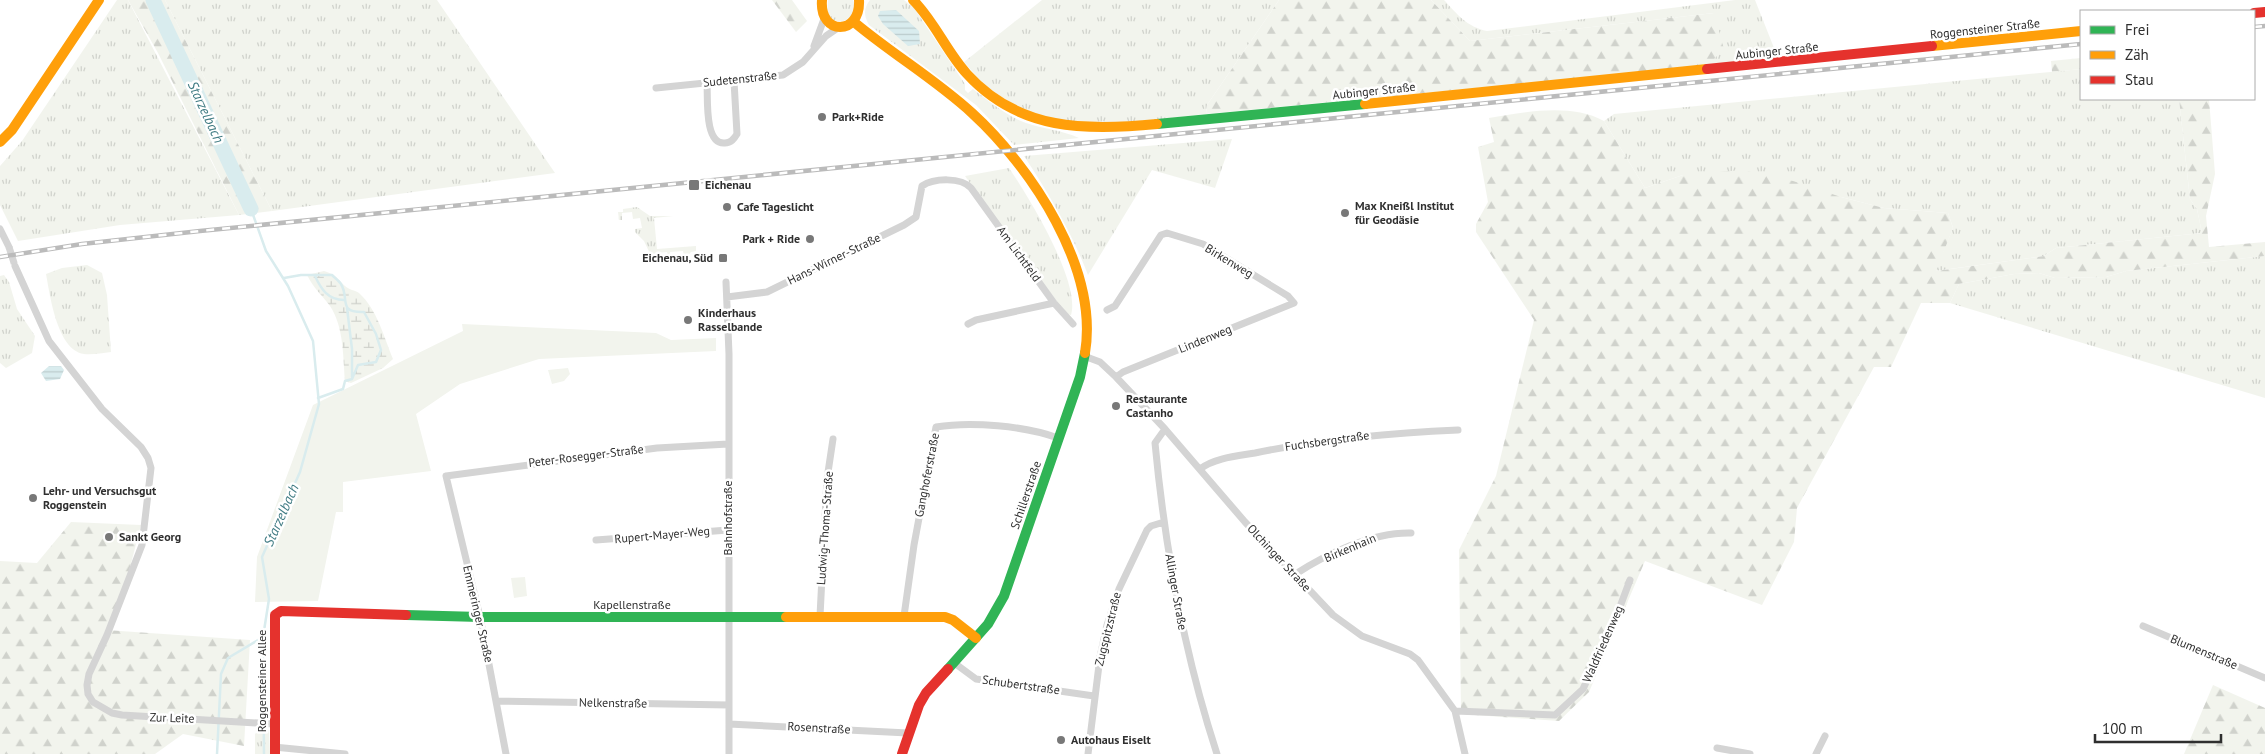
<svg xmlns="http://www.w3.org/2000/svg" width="2265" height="754" font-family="'PT Sans',sans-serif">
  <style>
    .grass { fill: url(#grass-tufts) }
    .forest { fill: url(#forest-firs) }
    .wetland { fill: url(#wetland-marsh) }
    .green { fill: #f2f4ed }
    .water { fill: url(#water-rules) }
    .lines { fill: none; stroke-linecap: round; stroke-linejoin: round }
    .stream { stroke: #d9ecee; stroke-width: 2.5 }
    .river { stroke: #d9ecee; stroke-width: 15 }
    .street-tunnel { stroke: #d5d5d5; stroke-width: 7; stroke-dasharray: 7 3.5; stroke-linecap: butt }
    .street { stroke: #d4d4d4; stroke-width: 7 }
    .fast { stroke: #30b455; stroke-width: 10 }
    .slow { stroke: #ff9f0a; stroke-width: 10 }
    .jam { stroke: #e5322d; stroke-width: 10 }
    .rail-casing { stroke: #bbb; stroke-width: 4.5 }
    .rail { stroke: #fff; stroke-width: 2.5; stroke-dasharray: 8; stroke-linecap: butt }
    .poi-dot { fill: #787878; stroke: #fff; stroke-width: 2 }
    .labels { text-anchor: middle; stroke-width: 5; stroke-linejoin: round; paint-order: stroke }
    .street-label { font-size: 12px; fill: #2f2f2f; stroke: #fff }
    .poi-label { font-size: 12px; font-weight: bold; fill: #2f2f2f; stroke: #fff; text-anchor: start }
    .water-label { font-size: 14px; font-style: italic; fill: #417c84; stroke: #fff }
  </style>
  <defs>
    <pattern id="grass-tufts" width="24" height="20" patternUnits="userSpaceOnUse" patternTransform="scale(1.25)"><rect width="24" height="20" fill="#f2f4ed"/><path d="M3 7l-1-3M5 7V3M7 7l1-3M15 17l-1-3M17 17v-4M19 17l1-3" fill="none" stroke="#d0d2cc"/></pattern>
    <pattern id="forest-firs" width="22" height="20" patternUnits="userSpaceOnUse" patternTransform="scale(1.25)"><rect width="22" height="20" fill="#f2f4ed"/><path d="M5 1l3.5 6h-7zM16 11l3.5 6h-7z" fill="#d0d2cc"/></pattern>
    <pattern id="wetland-marsh" width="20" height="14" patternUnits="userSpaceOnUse" patternTransform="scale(1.25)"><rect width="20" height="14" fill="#f2f4ed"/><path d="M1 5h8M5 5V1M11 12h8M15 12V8" fill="none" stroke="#d0d2cc"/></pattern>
    <pattern id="water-rules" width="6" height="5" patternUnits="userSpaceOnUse" patternTransform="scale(1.25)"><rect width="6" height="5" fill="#d9ecee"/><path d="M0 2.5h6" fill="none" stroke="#bbcbcc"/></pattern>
  </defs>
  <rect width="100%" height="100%" fill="#fff"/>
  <path class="grass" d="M117 0H128L239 215 120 225 18 241 0 205V166L22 141Z
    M165 0H437L555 173 272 211Z
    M828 0H853L855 5 853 16 842 22 833 20 827 13Z
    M870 0H904L914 8 965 84V90L968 93 973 89C989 101 1006 116 1026 123 1043 129 1062 130 1079 138L1014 145 976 105 869 25C864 16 863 9 870 0Z
    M1042 0H1279L1207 105 1206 114C1128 122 1055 141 988 87 979 80 972 71 964 62Z
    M1431 0H1444C1457 14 1467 27 1487 31L1735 0H1755L1778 58 1707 66 1714 13 1470 41Z
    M2081 69V99H2179L2190 199 2197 209 2202 233 2056 248 2044 256 1935 271 1953 228 1948 213 1884 208 1841 197 1683 175 1645 188 1604 121 1614 114Z
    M1232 139 1215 188 1152 170 1088 275C1072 233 1049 194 1024 156Z
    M1009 168C1028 196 1081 282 1071 315L1066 314 965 176Z
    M637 207 650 216H673L654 218 657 249 696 246V251L691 252 686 258 684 257 683 251 670 252 671 258H668L667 252 655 253V259L652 258 644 241 635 232V229L642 228 640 218 633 219 632 212 622 213V220H619L618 212H623V209Z
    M2265 256V398L1950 303 1959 284 2014 274 2039 273 2055 278 2106 277 2126 271Z
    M87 265 102 273 107 295 111 352C102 353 92 355 84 354 57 350 50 295 46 274L62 268Z
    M4 275 9 282 17 309 35 336 32 353 6 368 0 363V276Z
    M261 728H267L269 731 270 754H255V734Z"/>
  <path class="forest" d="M128 0H165L272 211 239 215 158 53Z
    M772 0H792L807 21 796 32Z
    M1279 0H1431L1470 41 1714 13 1724 49 1707 66 1206 114 1207 105Z
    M2081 58V69L2052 72 2051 61Z
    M2179 99H2209L2215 174 2206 216 2209 247 2265 242V256L2126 271 2106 277 2055 278 2039 273 2014 274 1959 284 1950 303H1921L1891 367H1874L1797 508 1794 542 1762 605 1645 561 1589 692 1559 721 1461 714 1459 550 1496 476 1534 320 1476 232V224L1488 202 1478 147 1494 142 1489 118C1526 112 1570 103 1604 121L1645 188 1683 175 1742 170 1793 181 1841 197 1884 208 1948 213 1953 228 1936 271 2044 256 2056 248 2202 233 2197 209 2190 199Z
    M71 522 141 525 128 575 106 630 250 640 244 746 183 734 155 754H0V561L37 563Z
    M2213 685 2265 708V754H2184Z"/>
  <path class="wetland" d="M324 271C337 275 336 278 345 286 349 290 355 290 359 293 377 309 384 337 393 359L383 368 351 383 345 381C343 357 344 327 330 306 321 294 314 289 307 275Z"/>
  <path class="green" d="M462 324 656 333 671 340 716 338V351L539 359 460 384 416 414 431 471 343 482V512H336L318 601 255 602 257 557 313 405 463 331Z
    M568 368 570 374 564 381 552 384 548 370Z
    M525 577 527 596 514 598 511 578Z"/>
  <path class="water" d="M896 10 919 31 920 44 908 46 883 24 878 16 880 11Z
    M49 366H61L64 370 60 379 46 381 41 373Z"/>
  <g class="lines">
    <path class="stream" d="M251 209 266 251 288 286 313 341 319 404 300 472 262 557 269 599 263 637 264 754
      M315 276C321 289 328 300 344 300
      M284 278 301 275H332C335 278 339 281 341 284 350 299 337 313 364 312L376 334 381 350 376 362 358 365 352 379 345 381 343 389 318 398
      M347 308 352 349V377
      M217 754 221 674 228 658 263 637"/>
    <path class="river" d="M153 0 251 209"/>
    <path class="street-tunnel" d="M9 247 15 266"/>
    <path class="street" d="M814 46 824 19
      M707 83C708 98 704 145 725 143 731 143 734 139 737 134L734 81
      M656 88 783 75 803 62 826 36 839 27
      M0 229 9 247
      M15 266 49 341 102 409 141 447 148 458 151 468 142 545 107 635 89 674 87 685 88 694 93 702 112 713 122 715 274 724
      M726 282 729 354V754
      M727 297 767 292 904 225 916 217 922 186C934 178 961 177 971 188L1054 303 1073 324
      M1107 310 1115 306 1161 235 1167 233 1203 244 1288 296 1294 303 1123 372 1116 377
      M968 324 976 320 1054 303
      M1084 356 1100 362 1116 377 1165 429 1245 522 1333 615 1362 636 1410 654 1418 660 1455 711 1465 754
      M1165 429 1155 443C1165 549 1184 653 1217 754
      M1200 469C1214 458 1237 456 1255 453 1323 439 1388 433 1458 430
      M596 540 728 530
      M1294 575C1326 554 1372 532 1411 533
      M820 616 827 479 833 439
      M904 616 914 545 936 427C971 421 1025 426 1058 438
      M2143 626 2265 678
      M953 662 976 679 1094 696
      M497 701 729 705
      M1455 711 1555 715 1583 689 1618 612 1630 580
      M729 724 908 733
      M274 747 345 754
      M1717 748 1750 754
      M506 754 480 617 446 476 657 448 728 444
      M1088 754 1100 657 1107 625 1119 589 1147 530 1151 526 1164 522
      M1816 754 1825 736"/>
    <path class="fast" d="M1157 124 1365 104
      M406 615 480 617H786
      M948 669 988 624 1004 596 1080 377 1085 353"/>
    <path class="slow" d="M822 0C819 36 861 36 859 0
      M913 0C935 22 946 51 967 74 1019 131 1086 131 1157 124
      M854 22C892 54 935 79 972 113 1031 167 1099 268 1085 353
      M1932 46 2081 31
      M1365 104 1707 69
      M0 142 12 130 99 0
      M786 617H945L953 620 976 638"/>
    <path class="jam" d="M2254 13 2265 12
      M1707 69 1932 46
      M275 754V615L281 611 406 615
      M902 754 919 705 926 693 948 669"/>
    <g class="rail-casing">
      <path id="rail" d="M2254 27 2265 26
        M0 257 82 244 200 231 2081 44"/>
    </g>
    <use href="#rail" class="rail"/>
  </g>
  <g class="poi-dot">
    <circle cx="822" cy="117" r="5"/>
    <rect x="688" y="179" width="12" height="12" rx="2.5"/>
    <circle cx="727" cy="207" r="5"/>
    <circle cx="1345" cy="213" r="5"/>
    <circle cx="810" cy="239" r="5"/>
    <rect x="718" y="253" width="10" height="10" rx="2.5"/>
    <circle cx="688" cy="320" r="5"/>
    <circle cx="1116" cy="406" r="5"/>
    <circle cx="33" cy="498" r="5"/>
    <circle cx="109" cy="537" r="5"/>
    <circle cx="1061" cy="740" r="5"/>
  </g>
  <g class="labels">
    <g class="street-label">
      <text transform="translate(1985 29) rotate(-6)" y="4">Roggensteiner Straße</text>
      <text transform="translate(1777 51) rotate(-6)" y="4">Aubinger Straße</text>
      <text transform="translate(740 79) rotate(-6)" y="4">Sudetenstraße</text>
      <text transform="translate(1374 91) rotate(-6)" y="4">Aubinger Straße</text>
      <text transform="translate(1019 254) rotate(54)" y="4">Am Lichtfeld</text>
      <text transform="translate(834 259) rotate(-26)" y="4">Hans-Wirner-Straße</text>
      <text transform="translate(1229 261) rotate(31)" y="4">Birkenweg</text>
      <text transform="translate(1205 339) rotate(-22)" y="4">Lindenweg</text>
      <text transform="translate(1327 441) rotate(-8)" y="4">Fuchsbergstraße</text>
      <text transform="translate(586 456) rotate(-7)" y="4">Peter-Rosegger-Straße</text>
      <text transform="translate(927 475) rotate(-79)" y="4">Ganghoferstraße</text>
      <text transform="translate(1026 495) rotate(-71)" y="4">Schillerstraße</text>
      <text transform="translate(728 518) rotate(-90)" y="4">Bahnhofstraße</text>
      <text transform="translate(825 528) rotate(-86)" y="4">Ludwig-Thoma-Straße</text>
      <text transform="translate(662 535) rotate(-5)" y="4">Rupert-Mayer-Weg</text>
      <text transform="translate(1350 548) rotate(-23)" y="4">Birkenhain</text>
      <text transform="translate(1279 558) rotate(47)" y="4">Olchinger Straße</text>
      <text transform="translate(1176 592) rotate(80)" y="4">Allinger Straße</text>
      <text x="632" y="609">Kapellenstraße</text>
      <text transform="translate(478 614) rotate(77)" y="4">Emmeringer Straße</text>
      <text transform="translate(1108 629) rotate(-76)" y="4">Zugspitzstraße</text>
      <text transform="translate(1603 644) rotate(-66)" y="4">Waldfriedenweg</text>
      <text transform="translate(2204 652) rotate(23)" y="4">Blumenstraße</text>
      <text transform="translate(262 681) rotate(-90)" y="4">Roggensteiner Allee</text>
      <text transform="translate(1021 685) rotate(8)" y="4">Schubertstraße</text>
      <text transform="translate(613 703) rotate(1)" y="4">Nelkenstraße</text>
      <text transform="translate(172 718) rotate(2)" y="4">Zur Leite</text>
      <text transform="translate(819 728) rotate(3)" y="4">Rosenstraße</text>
    </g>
    <g class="poi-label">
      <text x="832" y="121">Park+Ride</text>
      <text x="705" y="189">Eichenau</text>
      <text x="1355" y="210">Max Kneißl Institut<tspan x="1355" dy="14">für Geodäsie</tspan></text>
      <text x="737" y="211">Cafe Tageslicht</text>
      <text x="800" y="243" text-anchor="end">Park + Ride</text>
      <text x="713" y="262" text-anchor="end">Eichenau, Süd</text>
      <text x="698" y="317">Kinderhaus<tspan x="698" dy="14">Rasselbande</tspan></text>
      <text x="1126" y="403">Restaurante<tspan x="1126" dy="14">Castanho</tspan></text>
      <text x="43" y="495">Lehr- und Versuchsgut<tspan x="43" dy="14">Roggenstein</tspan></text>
      <text x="119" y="541">Sankt Georg</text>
      <text x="1071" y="744">Autohaus Eiselt</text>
    </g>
    <g class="water-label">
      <text transform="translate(206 112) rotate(65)" y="5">Starzelbach</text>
      <text transform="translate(281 515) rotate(-66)" y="5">Starzelbach</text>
    </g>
  </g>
  <rect x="2080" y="10" width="175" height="90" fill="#ffffff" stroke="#acacac"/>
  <rect x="2090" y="26" width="25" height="8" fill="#30b455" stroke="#acacac"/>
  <text x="2125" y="35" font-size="15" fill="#2f2f2f">Frei</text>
  <rect x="2090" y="51" width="25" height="8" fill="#ff9f0a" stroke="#acacac"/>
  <text x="2125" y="60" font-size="15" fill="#2f2f2f">Zäh</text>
  <rect x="2090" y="76" width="25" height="8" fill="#e5322d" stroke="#acacac"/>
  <text x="2125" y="85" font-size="15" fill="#2f2f2f">Stau</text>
  <path d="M2095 734v8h126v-8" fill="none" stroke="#2f2f2f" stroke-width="2.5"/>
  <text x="2102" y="734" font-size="15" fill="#2f2f2f" stroke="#ffffff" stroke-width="4" paint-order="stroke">100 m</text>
</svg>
